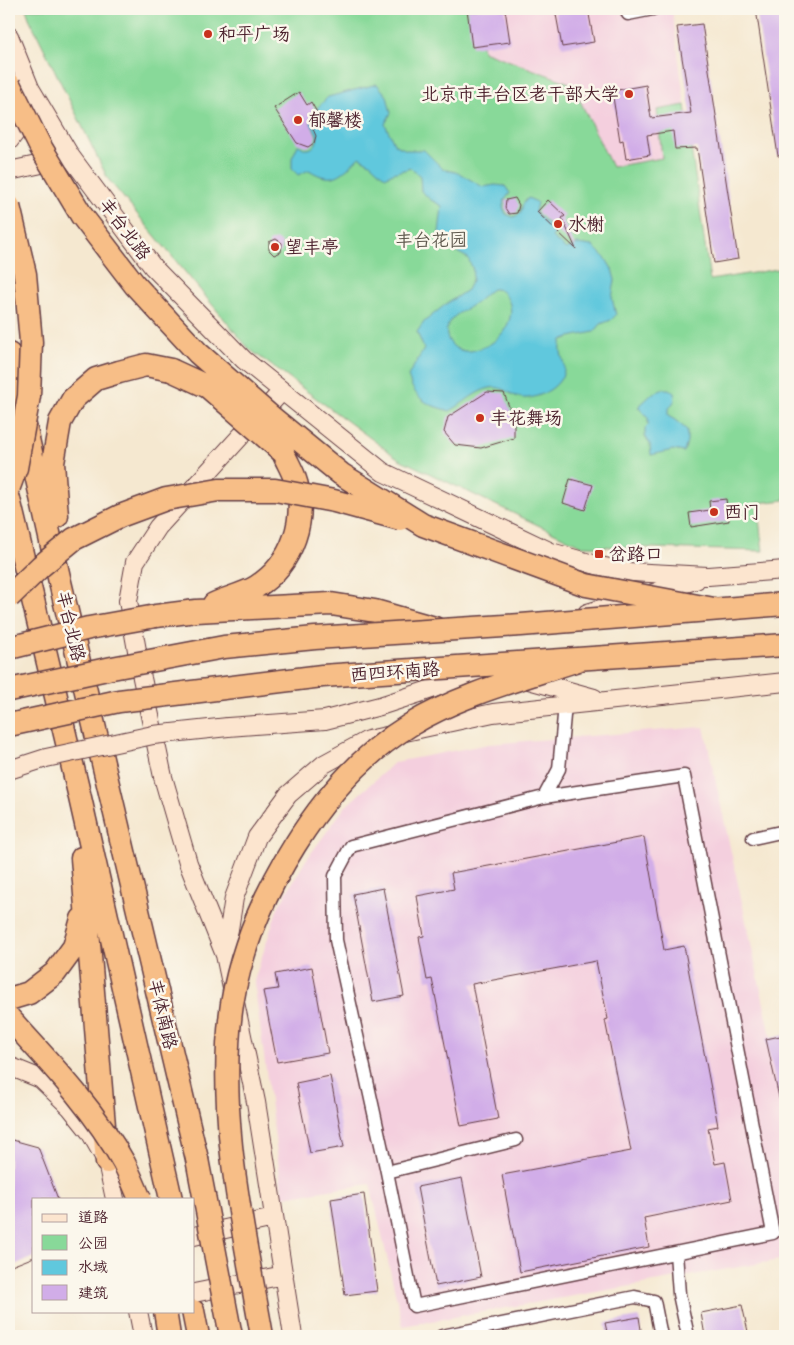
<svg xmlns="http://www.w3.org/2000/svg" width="794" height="1345" font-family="Mynerve,'LXGW WenKai TC',sans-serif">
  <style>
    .built { fill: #f4cfde }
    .green { fill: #88d999; stroke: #697c62 }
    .water { fill: #60c8dd; stroke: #557484; fill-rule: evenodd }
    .building { fill: #d1ade8 }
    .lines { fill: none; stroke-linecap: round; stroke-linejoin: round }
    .street-casing { stroke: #643d44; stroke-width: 15 }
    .secondary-casing { stroke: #643d44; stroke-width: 20 }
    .highway-casing { stroke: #643d44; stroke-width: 25 }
    .street { stroke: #fff; stroke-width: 12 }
    .secondary { stroke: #fce5cf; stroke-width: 18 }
    .highway { stroke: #f7be87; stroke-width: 22 }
    .secondary-bridge-casing { stroke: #643d44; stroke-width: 20; stroke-linecap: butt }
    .highway-bridge-casing { stroke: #643d44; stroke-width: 25; stroke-linecap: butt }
    .secondary-bridge { stroke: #fce5cf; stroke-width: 18 }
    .highway-bridge { stroke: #f7be87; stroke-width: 22 }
    .poi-dot { fill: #c8321e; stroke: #fbf7ec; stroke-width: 2 }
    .labels { text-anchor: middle; stroke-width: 5; stroke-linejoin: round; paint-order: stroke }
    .poi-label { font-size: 18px; fill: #4a1f2b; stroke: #fbf7ec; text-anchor: start }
    .street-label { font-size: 18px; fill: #4a1f2b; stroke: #fbf7ec }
    .park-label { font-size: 18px; fill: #5d574c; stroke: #fbf7ec }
  </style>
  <rect width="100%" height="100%" fill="#fbf7ec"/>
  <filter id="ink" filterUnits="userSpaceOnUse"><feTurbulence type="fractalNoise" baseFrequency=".02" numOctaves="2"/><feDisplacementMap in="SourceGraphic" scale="10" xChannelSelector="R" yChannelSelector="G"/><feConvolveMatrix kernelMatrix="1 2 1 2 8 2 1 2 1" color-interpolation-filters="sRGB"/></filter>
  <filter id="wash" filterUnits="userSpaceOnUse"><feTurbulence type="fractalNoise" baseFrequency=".0096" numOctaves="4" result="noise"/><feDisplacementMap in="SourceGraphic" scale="20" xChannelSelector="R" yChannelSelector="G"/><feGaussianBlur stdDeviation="1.12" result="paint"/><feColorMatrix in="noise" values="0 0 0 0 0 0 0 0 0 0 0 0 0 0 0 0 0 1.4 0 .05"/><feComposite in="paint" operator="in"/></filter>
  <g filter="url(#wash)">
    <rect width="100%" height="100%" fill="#f5e8d0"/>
    <path class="built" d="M477 9H672L685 105 657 111 663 158 612 167 569 83 483 51Z
      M704 727 785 1101V1259L403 1326 370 1184 283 1197 254 981 278 907 306 860 345 807 395 762 489 744Z"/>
    <path class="green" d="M26 9H476L483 51 572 84 612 167 662 158 657 110 685 105 710 280 784 268 785 273V500L757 503 763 551 582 546 399 459 249 349 108 179 29 18Z"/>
    <path class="water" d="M377 84 387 96 391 113 385 124 395 145 407 150H424L443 169 459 173 483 187 495 185 505 186 510 193 504 201 503 207 506 214 513 217 520 214 523 204 528 198 537 202 535 212 556 232 552 237 566 249 577 244 593 246 606 259 612 269 615 280 612 298 616 315 611 320 601 324 594 332 570 337 562 340C558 353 565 360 564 370 562 387 537 400 522 398 510 396 503 385 490 388 475 391 463 404 450 411 427 405 415 400 408 376L424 349 417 332 424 322 446 304 467 290 472 280 473 270 468 258 438 242 442 206 431 200 421 191 420 176 411 168 393 173 385 177 370 163 359 157C342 175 333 185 309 170L298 175 292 169V158L298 145C299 145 305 149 306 149 314 150 319 141 317 134 315 130 312 126 310 123L321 117 317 108 328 97ZM492 289C498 289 501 290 505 295 520 313 503 340 484 347 478 349 471 352 465 351 451 350 442 335 449 323 456 312 468 309 477 302 482 298 486 293 492 289Z
      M663 389H669L674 393 675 400 668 410V416L675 420 687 430V442L684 452 673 450 651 455 650 444 645 436V428L648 425V418L638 407 651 395Z"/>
    <g id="blocks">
      <path class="building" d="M467 9H505L510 42 472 47Z
        M555 9H588L594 42 562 47Z
        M756 9H782L785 31V155L778 156Z
        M702 24 738 259 714 263 697 148 675 149 673 131 647 135 650 155 626 159 623 140 620 141 612 91 646 85 651 118 691 113 677 27Z
        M299 92 307 105 311 102 319 116 310 122 316 136 314 143 308 147 297 143 274 108Z
        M515 198 519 205 517 213 509 214 505 208 506 200Z
        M548 200 565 216 562 218 576 249 537 212Z
        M276 239 282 243 281 252 274 255 269 250V242Z
        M487 392 504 393 514 420V438L481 448 455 445 444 432 448 417Z
        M570 479 593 485 585 510 563 503Z
        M726 499 729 521 691 527 689 513 710 510 709 501Z
        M644 837 664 950 684 946 718 1126 708 1128 715 1164 725 1162 732 1200 644 1218 649 1247 520 1272 502 1175 631 1151 605 1020 608 1019 596 961 472 984 498 1119 461 1126 432 979 427 980 419 937 424 936 417 896 454 889 451 873Z
        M383 888 404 996 373 1002 353 894Z
        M312 967 328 1053 277 1062 263 991 278 989 275 974Z
        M785 1035V1102H780L766 1039Z
        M330 1076 344 1147 310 1153 296 1083Z
        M9 1139 38 1147 58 1199H34V1257L9 1267Z
        M462 1178 481 1277 436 1286 417 1187Z
        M364 1194 377 1291 345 1295 331 1199Z
        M742 1305 749 1336H705L701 1313Z
        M639 1317 642 1336H608L605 1323Z"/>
    </g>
  </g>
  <g filter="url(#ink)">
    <use href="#blocks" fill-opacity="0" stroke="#643d44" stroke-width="1"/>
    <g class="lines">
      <g class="street-casing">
        <path id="street" d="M628 14 653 9
          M753 838 785 831
          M516 1140 387 1172 336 940 335 876 351 846 544 797 559 769 565 705
          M387 1172 414 1306 773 1233 684 776 544 797
          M676 1253 679 1294 688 1336
          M442 1336 635 1297 654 1301 661 1336"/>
      </g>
      <g class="secondary-casing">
        <path id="secondary" d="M9 36 30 88 71 157 153 267 244 360 383 472 551 552 600 566 630 572 708 576 785 570
          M9 141 21 125 28 107
          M9 171 60 160
          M282 391 158 527 135 562 128 601 142 678 163 777 188 863 225 955 256 1102 293 1336
          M587 613 696 580
          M518 677 594 698
          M228 727 325 720 380 706 490 670
          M225 954 234 898 257 837 288 795 324 764 368 740 493 713 785 682
          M9 1066 41 1079 70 1107 90 1132 107 1162 115 1199
          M194 1236 274 1218
          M194 1293 284 1275
          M138 1311 143 1336"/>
      </g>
      <g class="highway-casing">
        <path id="highway" d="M9 354 60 582 197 1159
          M9 499 78 789 171 1199
          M57 516 53 463 60 422 73 399 96 379 119 372 146 365 171 370
          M214 604C227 598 244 594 256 587 293 564 309 517 294 476 291 468 286 460 283 452
          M156 616 196 611 331 604 375 611 435 628
          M82 858 107 1162
          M9 999 29 993 55 973 74 947 82 919
          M165 1311 169 1336
          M193 1311 198 1336"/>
      </g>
      <use href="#street" class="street"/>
      <use href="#secondary" class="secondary"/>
      <use href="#highway" class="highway"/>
      <g class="secondary-bridge-casing">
        <path id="secondary-bridge" d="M9 770 46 758 153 735 228 727"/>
      </g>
      <g class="highway-bridge-casing">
        <path id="highway-bridge" d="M9 84 40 146 82 216 135 285 198 353 270 416 341 474 423 525 586 585 714 609
          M9 206 25 274 31 342 29 396 16 468 9 487
          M171 370 208 387 283 452
          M9 597 41 566 74 539 120 516 166 499 219 490H275L334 501 400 519
          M9 648 89 628 156 616
          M9 690 112 668 224 647 315 638 521 625 785 604
          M9 725 119 701 322 676 785 645
          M9 1018C51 1064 94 1109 124 1163 130 1175 135 1187 140 1199
          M197 1159 231 1336
          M262 1336C243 1227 216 1115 232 1004 241 948 265 893 295 845 325 797 361 755 410 725 461 694 521 679 578 660"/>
      </g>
      <use href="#secondary-bridge" class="secondary-bridge"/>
      <use href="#highway-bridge" class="highway-bridge"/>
    </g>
  </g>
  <g class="poi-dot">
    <circle cx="208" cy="34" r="5"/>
    <circle cx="629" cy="94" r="5"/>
    <circle cx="298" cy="120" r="5"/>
    <circle cx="558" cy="224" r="5"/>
    <circle cx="275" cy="247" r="5"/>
    <circle cx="480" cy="418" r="5"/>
    <circle cx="714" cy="512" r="5"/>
    <rect x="594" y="549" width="10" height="10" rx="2.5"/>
  </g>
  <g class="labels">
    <g class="poi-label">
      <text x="218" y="40">和平广场</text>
      <text x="619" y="100" text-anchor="end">北京市丰台区老干部大学</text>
      <text x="308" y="126">郁馨楼</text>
      <text x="568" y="230">水榭</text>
      <text x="285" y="253">望丰亭</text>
      <text x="490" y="424">丰花舞场</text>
      <text x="724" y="518">西门</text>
      <text x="609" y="560">岔路口</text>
    </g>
    <g class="street-label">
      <text transform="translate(125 229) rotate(53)" y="6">丰台北路</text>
      <text transform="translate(71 626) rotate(77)" y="6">丰台北路</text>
      <text transform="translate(395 672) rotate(-4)" y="6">西四环南路</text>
      <text transform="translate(163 1014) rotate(77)" y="6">丰体南路</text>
    </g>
    <g class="park-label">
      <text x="431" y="246">丰台花园</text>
    </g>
  </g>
  <rect width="794" height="1345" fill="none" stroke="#fbf7ec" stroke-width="30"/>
  <rect x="32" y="1198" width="162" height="115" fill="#fbf7ec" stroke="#b4a19f"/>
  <rect x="42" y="1214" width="25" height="8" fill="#fce5cf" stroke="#b4a19f"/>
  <text x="78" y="1222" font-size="15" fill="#4a1f2b">道路</text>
  <rect x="42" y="1235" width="25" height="15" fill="#88d999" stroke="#b4a19f"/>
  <text x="78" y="1248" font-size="15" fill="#4a1f2b">公园</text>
  <rect x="42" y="1260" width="25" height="15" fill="#60c8dd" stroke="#b4a19f"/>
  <text x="78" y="1272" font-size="15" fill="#4a1f2b">水域</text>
  <rect x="42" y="1285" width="25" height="15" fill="#d1ade8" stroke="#b4a19f"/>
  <text x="78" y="1298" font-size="15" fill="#4a1f2b">建筑</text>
</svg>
